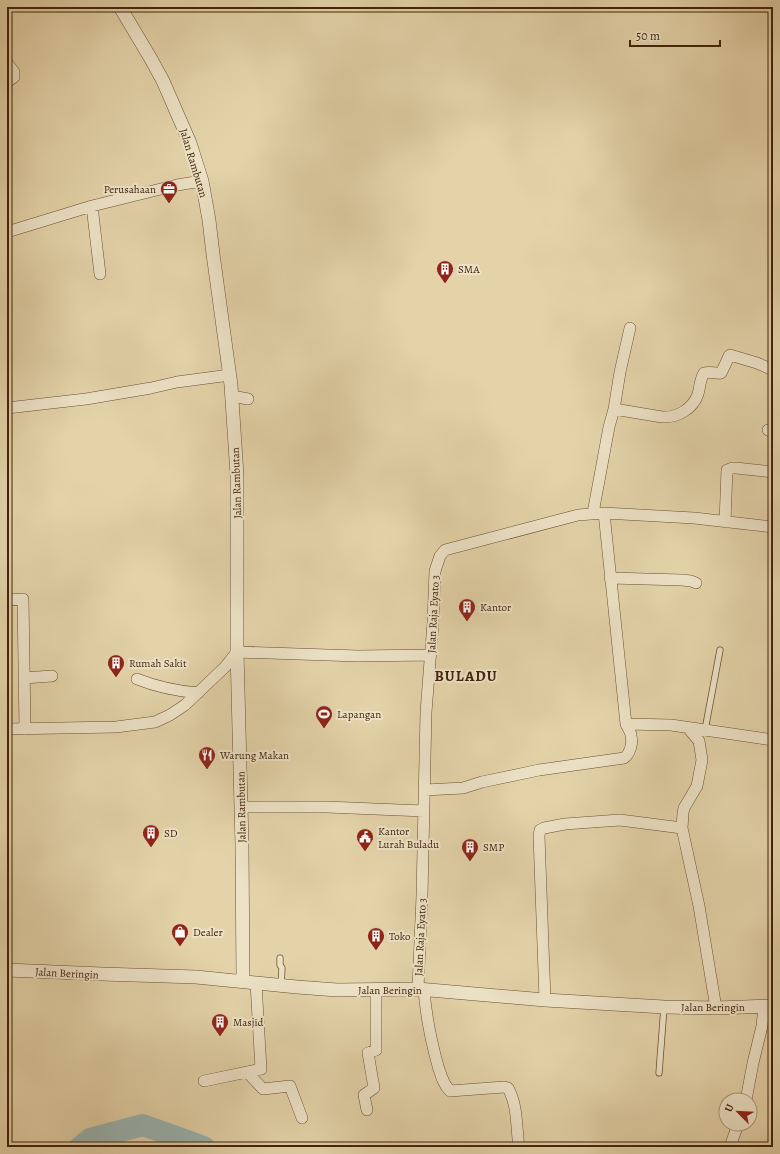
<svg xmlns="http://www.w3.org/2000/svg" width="780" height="1154" font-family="Alegreya,serif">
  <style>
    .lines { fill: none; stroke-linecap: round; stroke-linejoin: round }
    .river { stroke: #9ab5b3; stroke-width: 22 }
    .service-casing { stroke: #6b4f32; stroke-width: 7 }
    .minor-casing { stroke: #6b4f32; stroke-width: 12 }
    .tertiary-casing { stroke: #6b4f32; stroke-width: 14 }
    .service { stroke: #ede2c7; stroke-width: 5.5 }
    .minor { stroke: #ede2c7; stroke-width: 11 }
    .tertiary { stroke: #ede2c7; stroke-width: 13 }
    .labels { text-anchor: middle; stroke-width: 4; stroke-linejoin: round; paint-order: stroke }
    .street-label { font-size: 11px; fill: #43230b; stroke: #ede2c7 }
    .poi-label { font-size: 11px; fill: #43230b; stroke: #ede2c7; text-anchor: start }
    .district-label { font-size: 15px; font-weight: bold; letter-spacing: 1px; fill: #43230b; stroke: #ede2c7 }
  </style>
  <rect width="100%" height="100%" fill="#e4d3a9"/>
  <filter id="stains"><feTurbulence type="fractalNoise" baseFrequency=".005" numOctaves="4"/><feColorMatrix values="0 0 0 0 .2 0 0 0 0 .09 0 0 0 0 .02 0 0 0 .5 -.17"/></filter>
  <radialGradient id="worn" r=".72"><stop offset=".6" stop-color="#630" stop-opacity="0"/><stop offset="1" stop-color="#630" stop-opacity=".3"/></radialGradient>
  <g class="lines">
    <path class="river" d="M80 1147 90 1139 143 1125 204 1147"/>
    <g class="service-casing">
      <path id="service" d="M124 13 133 7
        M705 730 720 650
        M280 958V965L282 968 281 986
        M659 1073 664 1007"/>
    </g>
    <g class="minor-casing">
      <path id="minor" d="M7 63 14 72V77L7 82
        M92 206 100 274
        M7 232 92 206 177 185 202 181
        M232 396 248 399
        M7 408 86 399 151 388 177 382 230 375
        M614 409 620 372 630 328
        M768 430 773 431
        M593 513 609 427 614 409 662 417C677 418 693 409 698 394 700 387 700 379 704 373 710 371 715 374 721 373L725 365 729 356 730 355 757 363 773 370
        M604 513 626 724 671 725 773 740
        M725 522 727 470 732 468H736L773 472
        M610 578 682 580 691 581 696 583
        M7 600 23 599 25 729
        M24 678 52 676
        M137 679C157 687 177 691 198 693
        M7 729 116 727 155 722 170 715 185 705 225 667 237 652 358 656 431 655
        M425 790 463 788 482 782 539 770 624 758C630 754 633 743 631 736 631 732 628 728 626 724
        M241 807H327L424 811
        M682 828 699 906 716 1008
        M418 989 422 896 426 712 433 623 435 571 440 556 445 550 578 515 604 513 694 518 773 527
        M424 990C426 1016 431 1041 438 1066 441 1075 443 1084 450 1091L504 1087 508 1088C518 1106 516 1127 519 1147
        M545 1000 539 836 540 830 544 828 565 824 620 820 682 828 683 813 684 808 697 786 702 760 699 741 688 728
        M247 1072 263 1089 290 1086 302 1118
        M204 1081 261 1069 256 983
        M746 1100 753 1063 762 1026 764 1006
        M367 1110 364 1095 374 1088 368 1053 376 1050V990
        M730 1147 738 1124"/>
    </g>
    <g class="tertiary-casing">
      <path id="tertiary" d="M120 7 151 59 163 81 190 143 202 181 209 220 213 254 231 385 237 475V652L242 845 243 981
        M7 970 102 974 196 977 297 987 337 990 418 989 545 1000 664 1007 716 1008 773 1006"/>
    </g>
    <use href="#service" class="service"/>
    <use href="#minor" class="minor"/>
    <use href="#tertiary" class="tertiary"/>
  </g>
  <defs>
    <g id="office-pin" transform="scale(0.9)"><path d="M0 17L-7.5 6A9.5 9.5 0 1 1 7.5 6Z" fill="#8f2418" stroke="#ede2c7"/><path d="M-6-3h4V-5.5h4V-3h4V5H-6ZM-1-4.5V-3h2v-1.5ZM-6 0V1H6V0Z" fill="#fff"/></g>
    <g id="building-pin" transform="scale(0.9)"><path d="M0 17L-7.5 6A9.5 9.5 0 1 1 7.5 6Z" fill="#8f2418" stroke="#ede2c7"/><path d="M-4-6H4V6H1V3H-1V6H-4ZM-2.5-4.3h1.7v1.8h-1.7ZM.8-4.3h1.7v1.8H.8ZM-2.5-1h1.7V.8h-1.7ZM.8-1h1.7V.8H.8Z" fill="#fff"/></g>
    <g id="stadium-pin" transform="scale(0.9)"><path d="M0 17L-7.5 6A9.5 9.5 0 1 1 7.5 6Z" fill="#8f2418" stroke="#ede2c7"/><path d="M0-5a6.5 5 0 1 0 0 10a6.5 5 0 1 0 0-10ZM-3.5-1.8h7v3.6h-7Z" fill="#fff"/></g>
    <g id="restaurant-pin" transform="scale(0.9)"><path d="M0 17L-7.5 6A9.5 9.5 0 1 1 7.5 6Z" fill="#8f2418" stroke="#ede2c7"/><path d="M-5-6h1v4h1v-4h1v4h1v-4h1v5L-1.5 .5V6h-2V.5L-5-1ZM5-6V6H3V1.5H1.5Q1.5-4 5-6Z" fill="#fff"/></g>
    <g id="civic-pin" transform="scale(0.9)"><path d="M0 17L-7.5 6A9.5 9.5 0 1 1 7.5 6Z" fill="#8f2418" stroke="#ede2c7"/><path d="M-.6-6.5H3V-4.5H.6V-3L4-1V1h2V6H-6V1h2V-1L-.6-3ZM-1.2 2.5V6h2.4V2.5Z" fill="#fff"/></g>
    <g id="shop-pin" transform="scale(0.9)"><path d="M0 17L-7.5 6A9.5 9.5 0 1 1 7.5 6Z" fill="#8f2418" stroke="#ede2c7"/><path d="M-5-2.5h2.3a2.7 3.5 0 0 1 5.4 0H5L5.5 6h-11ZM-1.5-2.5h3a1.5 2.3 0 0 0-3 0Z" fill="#fff"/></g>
  </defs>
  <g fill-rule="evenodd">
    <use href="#office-pin" x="169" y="189"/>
    <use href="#building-pin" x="445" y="269"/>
    <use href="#building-pin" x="467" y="607"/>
    <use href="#building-pin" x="116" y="663"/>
    <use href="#stadium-pin" x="324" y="714"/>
    <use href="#restaurant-pin" x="207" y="755"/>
    <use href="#building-pin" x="151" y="833"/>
    <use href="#civic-pin" x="365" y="837"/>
    <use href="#building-pin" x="470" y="847"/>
    <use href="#shop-pin" x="180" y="932"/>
    <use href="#building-pin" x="376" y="936"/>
    <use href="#building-pin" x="220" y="1022"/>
  </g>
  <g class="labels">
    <g class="street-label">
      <text transform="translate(194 163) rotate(73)" y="4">Jalan Rambutan</text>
      <text transform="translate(236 483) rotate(-92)" y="4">Jalan Rambutan</text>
      <text transform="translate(433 614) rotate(-87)" y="4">Jalan Raja Eyato 3</text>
      <text transform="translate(241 807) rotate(-91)" y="4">Jalan Rambutan</text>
      <text transform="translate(420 937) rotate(-87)" y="4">Jalan Raja Eyato 3</text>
      <text transform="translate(67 973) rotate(3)" y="4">Jalan Beringin</text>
      <text x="390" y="994">Jalan Beringin</text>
      <text x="713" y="1011">Jalan Beringin</text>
    </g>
    <g class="poi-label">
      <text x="156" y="193" text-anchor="end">Perusahaan</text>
      <text x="458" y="273">SMA</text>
      <text x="480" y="611">Kantor</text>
      <text x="129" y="667">Rumah Sakit</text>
      <text x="337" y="718">Lapangan</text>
      <text x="220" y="759">Warung Makan</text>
      <text x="378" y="835">Kantor<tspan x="378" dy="13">Lurah Buladu</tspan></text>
      <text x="164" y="837">SD</text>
      <text x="483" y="851">SMP</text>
      <text x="193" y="936">Dealer</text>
      <text x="389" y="940">Toko</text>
      <text x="233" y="1026">Masjid</text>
    </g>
    <g class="district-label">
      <text x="466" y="681">BULADU</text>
    </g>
  </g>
  <rect width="780" height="1154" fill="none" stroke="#e4d3a9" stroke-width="24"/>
  <rect x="8" y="8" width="764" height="1138" fill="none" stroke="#43230b" stroke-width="2"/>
  <rect x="12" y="12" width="756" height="1130" fill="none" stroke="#43230b"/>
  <g transform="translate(738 1112) rotate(294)"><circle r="19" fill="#ede2c7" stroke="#a9967c"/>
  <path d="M0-3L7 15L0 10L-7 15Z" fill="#8f2418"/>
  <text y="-6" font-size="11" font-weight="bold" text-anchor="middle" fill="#43230b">U</text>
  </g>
  <path d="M630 40v6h90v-6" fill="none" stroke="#43230b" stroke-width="2"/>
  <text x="636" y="40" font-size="12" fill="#43230b" stroke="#ede2c7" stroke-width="3" paint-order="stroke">50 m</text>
  <rect width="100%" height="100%" filter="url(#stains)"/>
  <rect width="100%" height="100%" fill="url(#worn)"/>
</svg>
